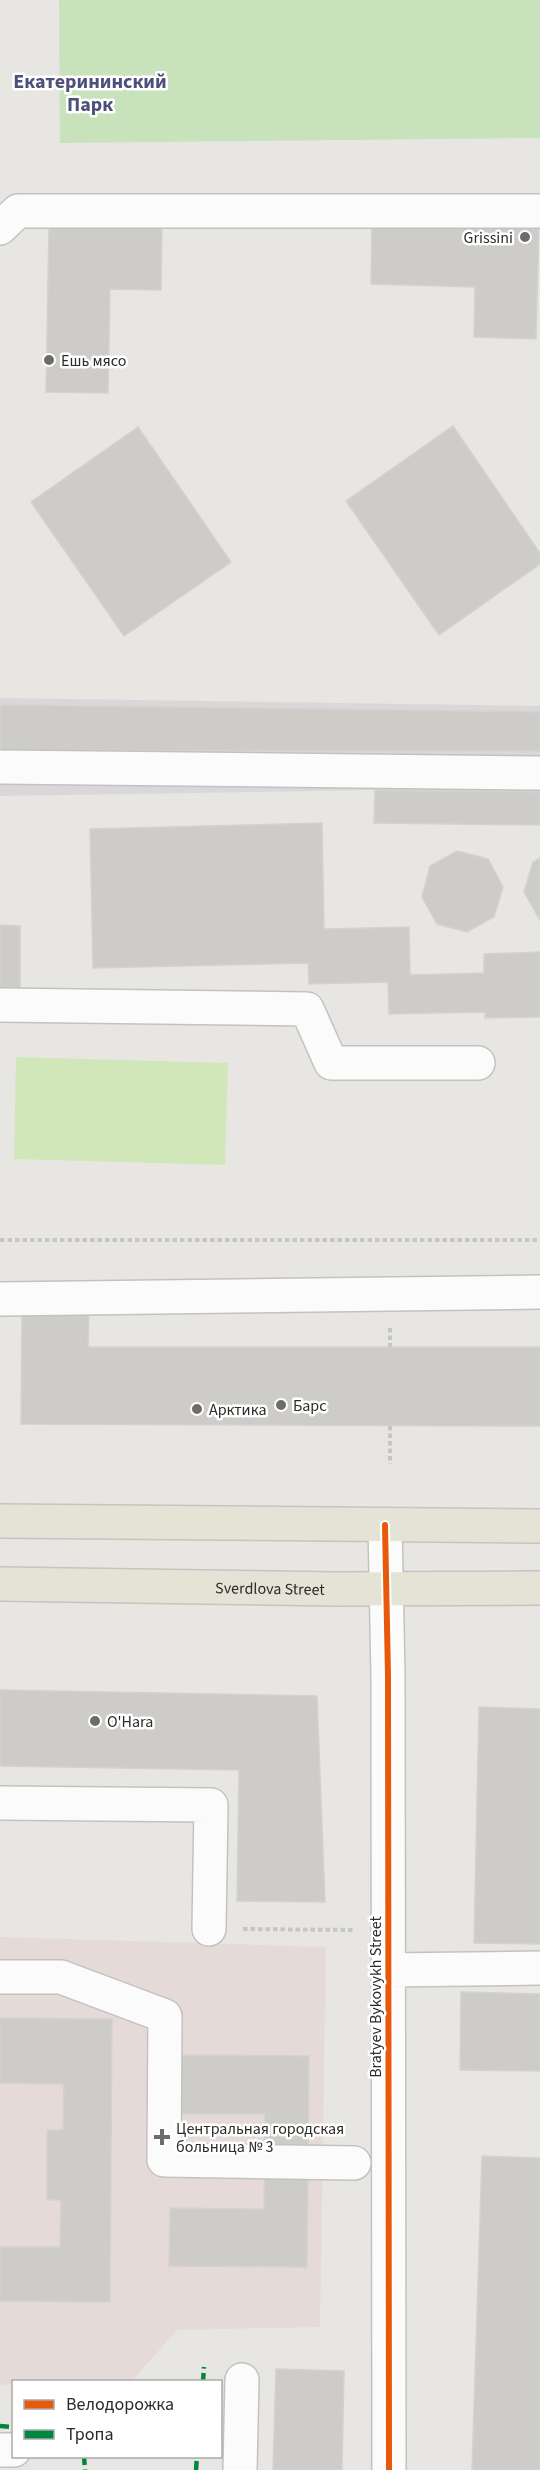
<svg xmlns="http://www.w3.org/2000/svg" width="540" height="2470" font-family="'Source Sans 3',sans-serif">
  <style>
    .industrial { fill: #d9d7d9 }
    .medical { fill: #e6dad8 }
    .green { fill: #c8e3bc }
    .pitch { fill: #d1e7ba }
    .building { fill: #cdccc8; stroke: #d4d2ce; stroke-width: 1.5 }
    .lines { fill: none; stroke-linecap: round; stroke-linejoin: round }
    .minor-casing { stroke: #c2c2c2; stroke-width: 36 }
    .major-casing { stroke: #c5c4c2; stroke-width: 36 }
    .path { stroke: #c5c5c4; stroke-width: 4; stroke-dasharray: 4.5 3; stroke-linecap: butt }
    .minor { stroke: #fcfbfb; stroke-width: 33 }
    .major { stroke: #e5e3d5; stroke-width: 33 }
    .quiet { stroke: #00873e; stroke-width: 4.5; stroke-dasharray: 9 4.5; stroke-linecap: butt }
    .cycleway-casing { stroke: #fff; stroke-width: 10 }
    .cycleway { stroke: #e8590c; stroke-width: 6 }
    .poi-dot { fill: #6d6c6b; stroke: #fff; stroke-width: 2 }
    .labels { text-anchor: middle; stroke-width: 5; stroke-linejoin: round; paint-order: stroke }
    .poi-label { font-size: 16px; fill: #2b2b2b; stroke: #fff; text-anchor: start }
    .street-label { font-size: 16px; fill: #2b2b2b; stroke: #fff }
    .quarter-label { font-size: 20px; font-weight: bold; fill: #4d517a; stroke: #fff }
  </style>
  <rect width="100%" height="100%" fill="#e8e6e2"/>
  <path class="industrial" d="M0 698 540 706V825L374 823 375 790 0 796Z"/>
  <path class="medical" d="M0 1937 326 1947 320 2327 177 2330 132 2381 14 2382 13 2384 0 2385Z"/>
  <path class="green" d="M59 0H540V138L60 143Z"/>
  <path class="pitch" d="M16 1057 228 1063 225 1165 14 1159Z"/>
  <path class="building" d="M372 221 539 226 536 339 474 337 475 287 371 284Z
    M49 225 162 227 161 290 110 289 108 393 46 392Z
    M453 426 540 553V564L439 635 346 501Z
    M138 427 231 562 124 636 31 502Z
    M0 705 540 712V751L0 750Z
    M375 790 540 792V825L374 823Z
    M322 823 324 929 409 927 410 975 484 973V954L540 952V1017L485 1018V1012L389 1014 388 982 309 984 308 963 93 968 90 829Z
    M457 851 488 859 503 887 494 917 467 932 437 924 422 897 430 866Z
    M540 858V920L524 892 533 862Z
    M0 925 20 926V989H0Z
    M22 1311H89L88 1347H540V1426L21 1424Z
    M0 1690 317 1696 325 1902 237 1901 239 1770 0 1766Z
    M479 1707 540 1709V1944L474 1943Z
    M461 1992 540 1994V2071L460 2070Z
    M0 2018 112 2019 110 2302 0 2301V2247H60L61 2200H47V2130H63L64 2084 0 2083Z
    M175 2055 309 2056 307 2267 169 2266 170 2208 264 2209 265 2114H174Z
    M482 2156 540 2158V2470H472Z
    M276 2369 344 2371 342 2470H273Z"/>
  <g class="lines">
    <g class="minor-casing">
      <path id="minor" d="M0 228 18 211H540
        M0 767 540 773
        M0 1005 307 1009 331 1063H478
        M0 1299 540 1292
        M385 1525 388 1676 389 2470
        M0 1803 211 1805 209 1929
        M388 1970 540 1968
        M0 1977H61L165 2016 164 2160 354 2163
        M0 2450H14
        M240 2470 242 2380"/>
    </g>
    <g class="major-casing">
      <g id="major">
        <path d="M0 1521 540 1526"/>
        <path id="s1" d="M0 1584 335 1589 540 1588"/>
      </g>
    </g>
    <path class="path" d="M0 1240H540
      M390 1328V1347
      M390 1426V1464
      M243 1929 355 1930"/>
    <use href="#minor" class="minor"/>
    <use href="#major" class="major"/>
    <path class="quiet" d="M203 2382 204 2367
      M0 2426 14 2427
      M84 2456 85 2470
      M196 2470 197 2456"/>
    <g class="cycleway-casing">
      <path id="cycleway" d="M385 1525 388 1676 389 2470"/>
    </g>
    <use href="#cycleway" class="cycleway"/>
  </g>
  <g class="poi-dot">
    <circle cx="525" cy="237" r="6"/>
    <circle cx="49" cy="360" r="6"/>
    <circle cx="281" cy="1405" r="6"/>
    <circle cx="197" cy="1409" r="6"/>
    <circle cx="95" cy="1721" r="6"/>
    <path d="M159 2128h6v6h6v6h-6v6h-6v-6h-6v-6h6z"/>
  </g>
  <g class="labels">
    <g class="poi-label">
      <text x="513" y="243" text-anchor="end">Grissini</text>
      <text x="61" y="366">Ешь мясо</text>
      <text x="293" y="1411">Барс</text>
      <text x="209" y="1415">Арктика</text>
      <text x="107" y="1727">O'Hara</text>
      <text x="176" y="2134">Центральная городская<tspan x="176" dy="18">больница № 3</tspan></text>
    </g>
    <g class="street-label">
      <text dy="6" stroke="none"><textPath href="#s1" startOffset="270">Sverdlova Street</textPath></text>
      <text transform="translate(375 1997) rotate(-90)" y="6">Bratyev Bykovykh Street</text>
    </g>
    <g class="quarter-label">
      <text x="90" y="88">Екатерининский<tspan x="90" dy="23">Парк</tspan></text>
    </g>
  </g>
  <rect x="12" y="2380" width="210" height="78" fill="#ffffff" stroke="#aaaaaa" stroke-width="1.5"/>
  <rect x="24" y="2400" width="30" height="9" fill="#e8590c" stroke="#aaaaaa" stroke-width="1.5"/>
  <text x="66" y="2410" font-size="18" fill="#2b2b2b">Велодорожка</text>
  <rect x="24" y="2430" width="30" height="9" fill="#00873e" stroke="#aaaaaa" stroke-width="1.5"/>
  <text x="66" y="2440" font-size="18" fill="#2b2b2b">Тропа</text>
</svg>
